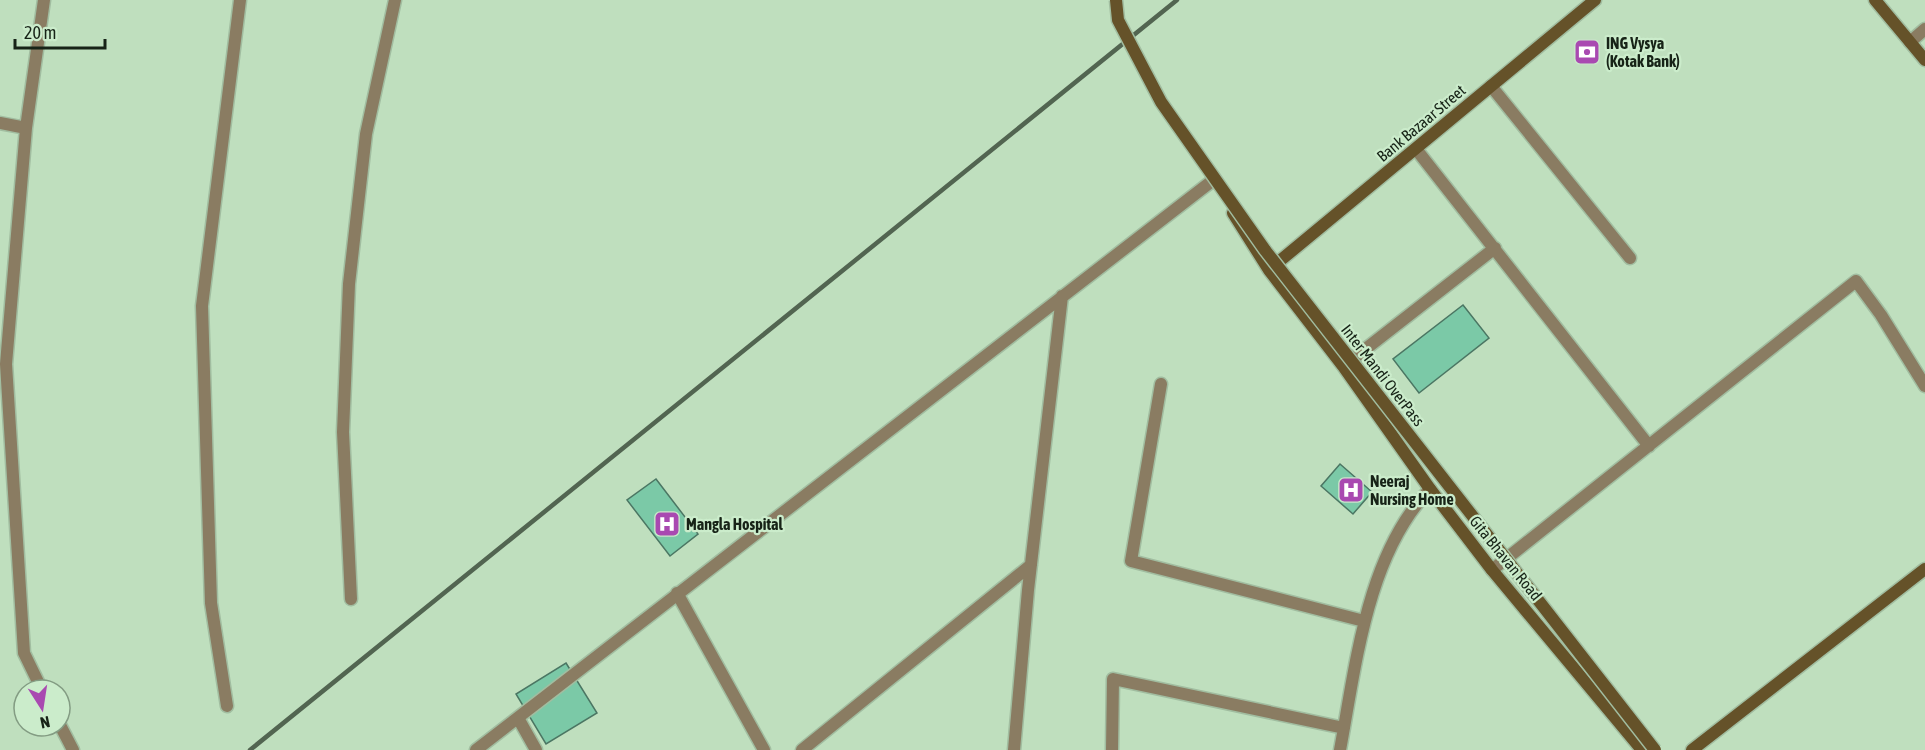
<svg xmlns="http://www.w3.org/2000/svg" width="1925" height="750" font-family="'Asap Condensed',sans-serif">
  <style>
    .building { fill: #7bc9a7; stroke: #4b7663; stroke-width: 1.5 }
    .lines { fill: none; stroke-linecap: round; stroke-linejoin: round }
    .lane-casing { stroke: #a1bda0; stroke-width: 15 }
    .street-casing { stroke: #a1bda0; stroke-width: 15 }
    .secondary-casing { stroke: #a1bda0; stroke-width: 15 }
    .lane { stroke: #8a7c62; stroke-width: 12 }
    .street { stroke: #8a7c62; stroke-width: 12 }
    .secondary { stroke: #655229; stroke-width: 12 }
    .rail { stroke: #526551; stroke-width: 4.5 }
    .secondary-bridge-casing { stroke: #a1bda0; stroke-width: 15; stroke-linecap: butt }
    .secondary-bridge { stroke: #655229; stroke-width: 12 }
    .labels { text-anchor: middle; stroke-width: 4.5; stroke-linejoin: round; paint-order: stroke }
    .poi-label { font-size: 16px; font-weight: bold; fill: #172317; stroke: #cbeccb; text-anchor: start }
    .street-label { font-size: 16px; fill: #172317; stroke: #cbeccb }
  </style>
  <rect width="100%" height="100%" fill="#bfdfbe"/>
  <path class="building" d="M1463 305 1489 338 1419 393 1393 359Z
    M1340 464 1372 492 1353 514 1321 486Z
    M656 479 698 534 670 556 627 500Z
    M566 663 597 713 546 744 516 694Z"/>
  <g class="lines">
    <g class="lane-casing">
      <path id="lane" d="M1491 86 1630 258"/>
    </g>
    <g class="street-casing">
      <path id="street" d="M1910 42 1925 29
        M0 123 26 128
        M1416 149 1649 446
        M1345 365 1495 248
        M1161 384 1131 561 1364 621
        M1492 570 1856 281 1881 315 1925 386
        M677 593 764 750
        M351 599 343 432 349 284 366 134 395 0
        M42 690 24 653 6 364 26 128 44 0
        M227 706 211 603 202 306 240 0
        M518 718 536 750
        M60 725 73 750
        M476 750 1212 181
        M802 750 1031 565
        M1014 750 1028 590 1062 296
        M1112 750 1113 679 1344 728
        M1340 750C1356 664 1367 554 1430 489"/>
    </g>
    <g class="secondary-casing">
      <path id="secondary" d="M1875 0 1925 60
        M1233 213 1269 270 1343 366 1430 489 1492 570 1642 750
        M1270 269 1595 0
        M1692 750 1925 569"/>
    </g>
    <use href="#lane" class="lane"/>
    <use href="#street" class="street"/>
    <use href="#secondary" class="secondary"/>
    <path class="rail" d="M250 750 1177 0"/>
    <g class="secondary-bridge-casing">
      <path id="secondary-bridge" d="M1116 0 1118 20 1161 102 1265 250 1655 750"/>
    </g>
    <use href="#secondary-bridge" class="secondary-bridge"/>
  </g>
  <defs>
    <g id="bank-square" transform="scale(1.35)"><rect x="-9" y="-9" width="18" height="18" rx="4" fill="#a949b1" stroke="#cbeccb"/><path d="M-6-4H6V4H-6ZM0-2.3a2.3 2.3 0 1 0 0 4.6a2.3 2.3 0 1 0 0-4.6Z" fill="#fff"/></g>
    <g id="hospital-square" transform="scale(1.35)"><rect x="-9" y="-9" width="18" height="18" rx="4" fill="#a949b1" stroke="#cbeccb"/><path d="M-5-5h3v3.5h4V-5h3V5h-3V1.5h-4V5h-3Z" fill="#fff"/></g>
  </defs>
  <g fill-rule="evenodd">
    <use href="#bank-square" x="1587" y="52"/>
    <use href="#hospital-square" x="1351" y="490"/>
    <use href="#hospital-square" x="667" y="524"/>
  </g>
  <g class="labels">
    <g class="poi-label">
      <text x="1606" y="49">ING Vysya<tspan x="1606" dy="18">(Kotak Bank)</tspan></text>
      <text x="1370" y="487">Neeraj<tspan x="1370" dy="18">Nursing Home</tspan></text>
      <text x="686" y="530">Mangla Hospital</text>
    </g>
    <g class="street-label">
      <text transform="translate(1421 123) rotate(-40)" y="6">Bank Bazaar Street</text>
      <text transform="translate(1383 375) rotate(52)" y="6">Inter Mandi OverPass</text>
      <text transform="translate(1506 558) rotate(51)" y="6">Gita Bhavan Road</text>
    </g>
  </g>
  <g transform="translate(42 708) rotate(168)"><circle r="28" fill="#cbeccb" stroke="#839c83" stroke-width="1.5"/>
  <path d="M0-4.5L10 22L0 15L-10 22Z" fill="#a949b1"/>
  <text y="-9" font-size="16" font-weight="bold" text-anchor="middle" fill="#172317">N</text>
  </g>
  <path d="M15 39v9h90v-9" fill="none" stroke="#172317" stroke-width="3"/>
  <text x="24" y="39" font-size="18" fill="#172317" stroke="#cbeccb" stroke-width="4.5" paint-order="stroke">20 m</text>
</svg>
